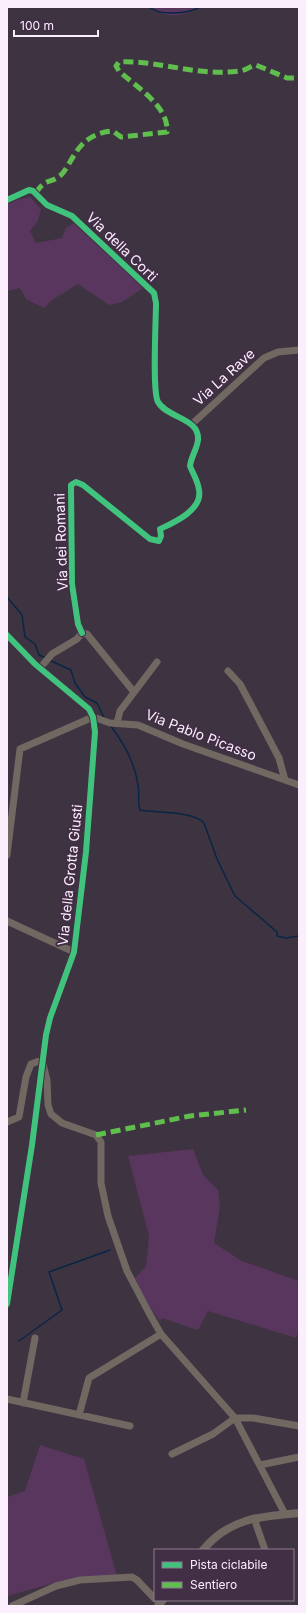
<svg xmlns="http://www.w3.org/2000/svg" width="306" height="1613" font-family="Inter,sans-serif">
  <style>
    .green { fill: #59365d }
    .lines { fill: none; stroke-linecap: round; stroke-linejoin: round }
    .stream { stroke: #082646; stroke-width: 1.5 }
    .minor { stroke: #716862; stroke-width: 7 }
    .tertiary { stroke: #716862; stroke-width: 8 }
    .quiet { stroke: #5fbe4e; stroke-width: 5; stroke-dasharray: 10 5; stroke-linecap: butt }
    .cycleway-casing { stroke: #422e45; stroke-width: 8 }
    .cycleway { stroke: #40c37c; stroke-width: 6 }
    .labels { text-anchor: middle; stroke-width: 4; stroke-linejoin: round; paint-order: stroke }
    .street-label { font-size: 14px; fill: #fbeefd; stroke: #422e45 }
  </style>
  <rect width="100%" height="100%" fill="#3e3340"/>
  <path class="green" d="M151 7H202C183 16 169 20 151 7Z
    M30 197 41 209 38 221 30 231 36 243 62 238 66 228 74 223 103 248 143 288 122 302 109 305 78 284 52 300 44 308 26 299 20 288 7 291V204L19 199Z
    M193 1149 203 1175 218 1190 220 1206 214 1243 242 1261 299 1281V1329L296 1338 208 1311 198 1330 162 1318 160 1321 148 1305 135 1278 146 1266 149 1236 128 1156Z
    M40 1445 84 1459 117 1576 73 1578 7 1596V1497L25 1491Z"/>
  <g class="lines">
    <path class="stream" d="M149 7C160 16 188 14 200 7
      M7 597 22 615 25 637 35 644 39 655 46 658
      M49 660 71 670 75 683 85 697 97 703 104 718
      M110 725C124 743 135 763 138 785 140 793 137 802 140 810 156 813 194 811 204 823L217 859 235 896 277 932V936L286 938 299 936
      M19 1341 62 1310 49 1272 110 1250"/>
    <path class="minor" d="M7 200 29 190 33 191 47 205 72 216 154 293 156 303C156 320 152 391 158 402 167 418 200 418 198 440 197 449 191 457 190 466 193 474 198 481 199 490 203 510 173 523 160 529L161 536 159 541 150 539 83 485 76 482 71 485 72 584 78 624 82 633
      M192 424 264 358 278 352 299 350
      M82 633 87 634 134 692
      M7 635 35 664 89 709 93 717 95 732 86 852 74 952 50 1018 46 1035 32 1145 7 1304
      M40 668 52 654 77 639 82 633
      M228 671 240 684 279 758 285 780
      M93 717 110 723 138 725 183 744 299 785
      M117 723 120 711 157 662
      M7 855 20 749 93 717
      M7 921 74 952
      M7 1122 19 1117 26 1077 31 1064 42 1060 47 1080 48 1105 51 1114 62 1123 96 1135 101 1142V1183L108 1216 127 1271 149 1313 161 1334 235 1418 285 1514
      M7 1399 130 1426
      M23 1403 35 1338
      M79 1415 89 1378 161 1334
      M172 1454 213 1434 235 1418H253L299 1426
      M260 1465 299 1457
      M255 1518 256 1524 265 1550
      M12 1606 56 1586 80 1580 132 1577 137 1580 155 1599"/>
    <path class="tertiary" d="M203 1550C229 1518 262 1516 299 1513
      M158 1606 163 1600"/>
    <path class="quiet" d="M36 193C45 178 50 184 61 175 66 170 69 163 73 157 82 141 95 132 113 131L121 137 167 132C169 106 136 87 119 71L116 66 119 62C159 60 198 77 239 71 245 71 250 66 256 65L287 78H299
      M96 1135 190 1116 246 1110"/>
    <g class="cycleway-casing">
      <path id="cycleway" d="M7 200 29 190 33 191 47 205 72 216 154 293 156 303C156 320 152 391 158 402 167 418 200 418 198 440 197 449 191 457 190 466 193 474 198 481 199 490 203 510 173 523 160 529L161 536 159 541 150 539 83 485 76 482 71 485 72 584 78 624 82 633
        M7 635 35 664 89 709 93 717 95 732 86 852 74 952 50 1018 46 1035 32 1145 7 1304"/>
    </g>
    <use href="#cycleway" class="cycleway"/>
  </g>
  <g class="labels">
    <g class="street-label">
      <text transform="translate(122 247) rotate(44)" y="5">Via della Corti</text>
      <text transform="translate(224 377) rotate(-42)" y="5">Via La Rave</text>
      <text transform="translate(61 542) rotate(-92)" y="5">Via dei Romani</text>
      <text transform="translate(201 735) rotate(21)" y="5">Via Pablo Picasso</text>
      <text transform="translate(70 875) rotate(-84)" y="5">Via della Grotta Giusti</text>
    </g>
  </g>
  <rect width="306" height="1613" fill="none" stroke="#fbeefd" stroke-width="16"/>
  <rect x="154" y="1549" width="140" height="52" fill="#422e45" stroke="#8c7b8f"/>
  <rect x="162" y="1562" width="20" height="6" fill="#40c37c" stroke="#8c7b8f"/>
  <text x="190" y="1569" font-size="12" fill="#fbeefd">Pista ciclabile</text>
  <rect x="162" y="1582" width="20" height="6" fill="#5fbe4e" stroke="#8c7b8f"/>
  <text x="190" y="1589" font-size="12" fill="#fbeefd">Sentiero</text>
  <path d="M14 30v6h84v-6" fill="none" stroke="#fbeefd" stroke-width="2"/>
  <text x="20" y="30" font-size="12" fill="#fbeefd" stroke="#422e45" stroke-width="3" paint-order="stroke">100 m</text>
</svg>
